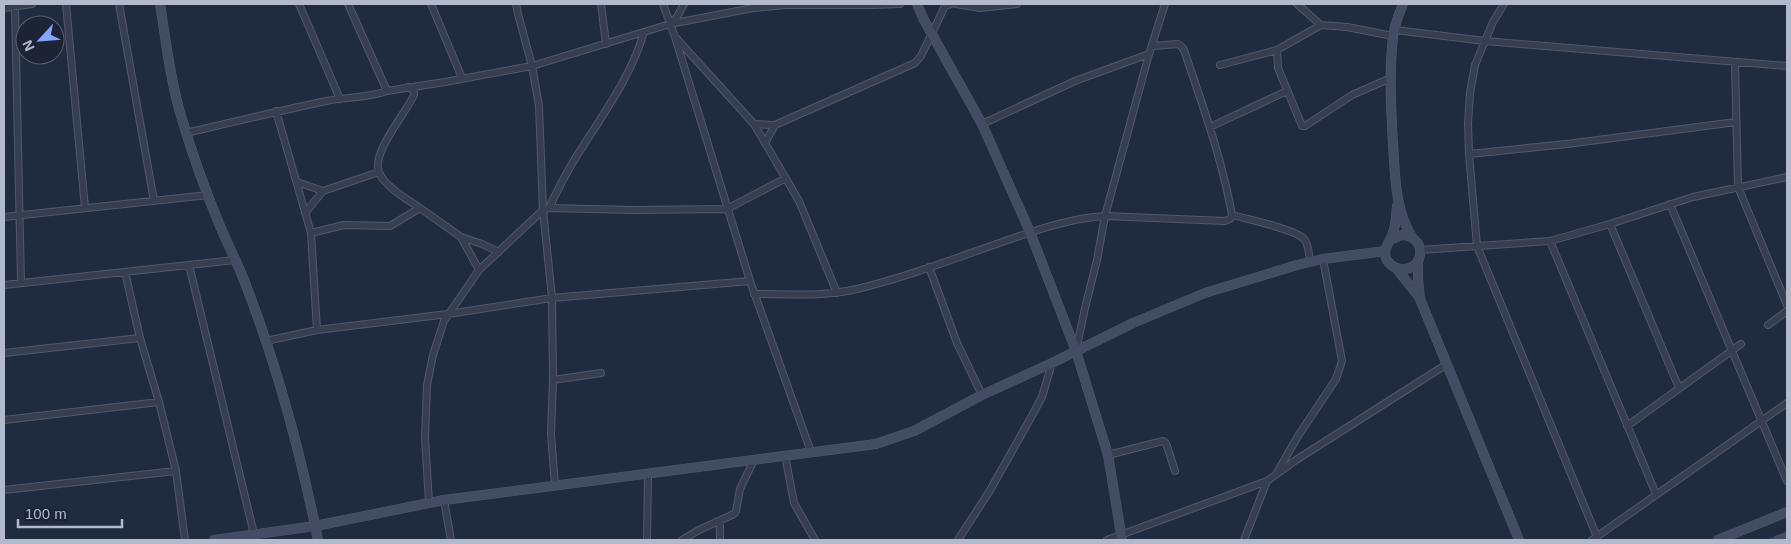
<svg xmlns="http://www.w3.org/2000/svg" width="1791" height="544" font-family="Arial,sans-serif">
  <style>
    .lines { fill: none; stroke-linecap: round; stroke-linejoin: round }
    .stream { stroke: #314167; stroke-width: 2 }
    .street-casing { stroke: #51596b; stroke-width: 8 }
    .secondary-casing { stroke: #51596b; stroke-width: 10 }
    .street { stroke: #363e50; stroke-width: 6 }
    .secondary { stroke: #434c63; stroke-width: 9 }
  </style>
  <rect width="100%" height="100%" fill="#212b40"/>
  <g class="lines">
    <path class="stream" d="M1768 540 1778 536"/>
    <g class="street-casing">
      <path id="street" d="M66 4 85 208
        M119 4 154 201
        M299 4 340 99
        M348 4 387 91
        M431 4 462 78
        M516 4 518 14 532 66 539 106 543 210 552 298 553 380 551 434 555 485
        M601 4 606 44
        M663 4 675 37 750 281 811 452
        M956 4 980 8 1017 4
        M1297 4 1321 25
        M1504 4 1493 22 1475 65 1470 93 1468 124 1469 154 1477 246 1597 537
        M15 7 21 283
        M4 8 32 4
        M671 23 677 17 684 4
        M1395 30 1485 41 1787 66
        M676 38 754 124 799 201 837 293
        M1735 63 1738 187 1787 305
        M1220 65 1277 50
        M1391 78 1352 95 1305 126H1302L1278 68 1277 50 1321 25 1347 27 1393 36
        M408 87 414 91V95C406 113 371 153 379 172 384 186 408 200 420 208
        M276 111 311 233 317 330
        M754 124 775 125
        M982 124 1075 81 1149 54
        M1210 127 1287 91
        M186 133C233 122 279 111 326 101 346 97 368 98 387 91L445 82 532 66 670 24 753 8 785 5H873L900 4
        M765 143 775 125 915 63 921 56 945 6 951 4
        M1469 154 1567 144 1736 122
        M297 182 323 191
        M1670 204 1787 481
        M549 208C558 189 567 171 578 154 603 114 631 77 644 32
        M305 213 323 191 379 172
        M1232 215C1247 219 1295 229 1304 239 1309 244 1309 256 1310 262
        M4 217 208 195
        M1610 224 1679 388
        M311 233 344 225 390 226 420 208 461 237 482 244 499 252
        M461 237 479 270
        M1550 241 1656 494
        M1420 250 1550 241 1610 224 1693 197 1787 177
        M189 265 254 534
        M929 267 957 343 982 395
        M125 272 140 338 159 402 176 471 185 540
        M4 285 235 260
        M754 294C789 294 823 297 857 289 907 277 956 258 1005 241 1037 230 1071 218 1105 216L1225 221 1230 219 1232 215C1222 158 1202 104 1184 50L1181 46 1178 44 1153 46
        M1768 325 1787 311
        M266 341 317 330 448 314 552 298 750 281
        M1076 351 1085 308 1097 260 1105 216 1149 54 1165 4
        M4 353 140 338
        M553 380 601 373
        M4 420 159 402
        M1627 426 1741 344
        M785 455 794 503 815 540
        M1108 455 1163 441 1166 443 1175 471
        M1278 471 1298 436 1336 379 1342 361 1323 259
        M4 490 176 471
        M444 500 451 540
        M429 502 425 438 427 385 433 355 444 321 479 270 543 210 549 208 633 210 727 209 786 178
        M647 540 648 474
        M682 540 699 530 734 514 736 511 740 489 754 460
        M720 540V522
        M958 540 989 492 1029 421 1042 397 1052 363
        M1107 540 1267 481 1296 460 1447 364
        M1244 540 1267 481
        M1592 540 1787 403"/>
    </g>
    <g class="secondary-casing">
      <path id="secondary" d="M160 4C166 41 170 79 181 116 192 153 205 190 220 226 227 243 235 258 242 275 276 361 300 450 318 540
        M917 4 924 20 982 124 1030 232 1076 351 1108 455 1122 540
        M1403 4C1399 14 1394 25 1393 37 1389 72 1391 109 1393 144 1395 175 1395 210 1412 237
        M1390 240 1402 235C1412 235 1422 243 1420 255 1417 274 1388 274 1385 254 1385 245 1391 240 1393 233 1396 224 1396 215 1397 206
        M1418 260V279L1420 299 1519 540
        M1396 268 1419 297
        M214 540 315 526 444 500 876 444 914 431 982 395 1052 363 1133 323 1205 293 1297 265 1323 259 1385 251
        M1718 540 1787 512
        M1779 540 1787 537"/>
    </g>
    <use href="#street" class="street"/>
    <use href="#secondary" class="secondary"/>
  </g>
  <rect width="1791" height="544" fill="none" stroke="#b2b9cb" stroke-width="10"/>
  <g transform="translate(40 40) rotate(244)"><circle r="24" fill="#1b2335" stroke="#575f71"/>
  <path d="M0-4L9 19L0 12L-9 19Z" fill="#83a4ff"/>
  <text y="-8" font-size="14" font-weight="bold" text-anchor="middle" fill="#b2b9cb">N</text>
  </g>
  <path d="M18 519v8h104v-8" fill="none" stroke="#b2b9cb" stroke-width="2.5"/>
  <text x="25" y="519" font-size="15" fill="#b2b9cb" stroke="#1b2335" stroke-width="4" paint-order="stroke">100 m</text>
</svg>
